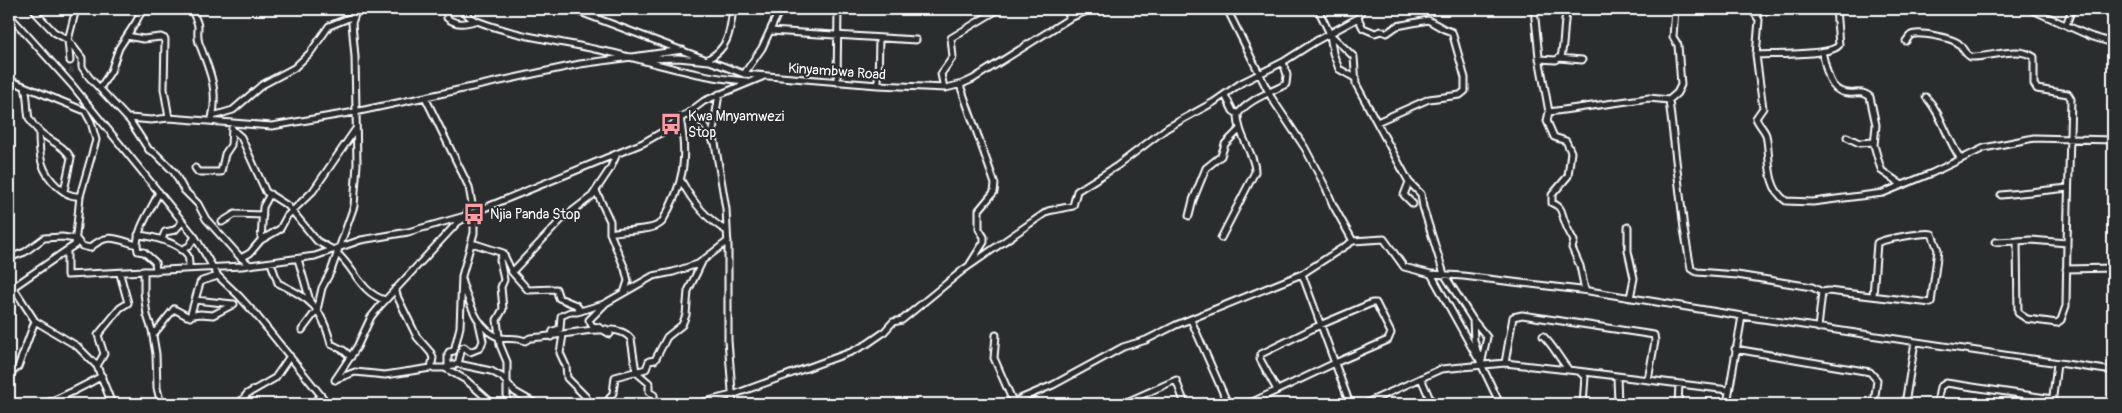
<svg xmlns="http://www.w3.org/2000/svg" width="2122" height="413" font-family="Pangolin,sans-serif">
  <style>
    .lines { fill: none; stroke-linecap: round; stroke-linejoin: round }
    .minor-tunnel { stroke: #3f4243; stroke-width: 5; stroke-dasharray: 5 2.5; stroke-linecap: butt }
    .minor-casing { stroke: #fff; stroke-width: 9 }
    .minor { stroke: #2a2d2e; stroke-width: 5 }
    .labels { text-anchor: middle; stroke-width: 4; stroke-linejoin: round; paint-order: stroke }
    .street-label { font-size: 14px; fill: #fff; stroke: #2a2d2e }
    .poi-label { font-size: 14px; fill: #fff; stroke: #2a2d2e; text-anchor: start }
  </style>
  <rect width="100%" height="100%" fill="#2a2d2e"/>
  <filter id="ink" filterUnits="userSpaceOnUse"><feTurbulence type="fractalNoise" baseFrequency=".02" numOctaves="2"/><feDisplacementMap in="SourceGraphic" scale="10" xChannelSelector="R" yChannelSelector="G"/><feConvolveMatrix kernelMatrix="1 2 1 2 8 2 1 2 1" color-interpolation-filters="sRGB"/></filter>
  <g filter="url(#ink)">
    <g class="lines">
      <path class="minor-tunnel" d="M70 61 72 75"/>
      <g class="minor-casing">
        <path id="minor" d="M34 9 36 13 54 32 68 40 82 58V67L89 77 130 121 149 150 155 153 174 172 184 190 198 204 206 219 241 258 250 265
          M191 9C193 14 198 21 198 27 198 33 197 37 199 43 209 69 219 90 212 118
          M447 9V18C456 25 464 24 475 21
          M463 9C466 14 470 19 477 21 518 37 565 42 608 52 654 62 699 78 747 81
          M572 9 744 74 878 85 946 88 962 84 973 79 1070 18 1091 9
          M1066 9 1070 18
          M1227 9 1271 97 1305 148 1326 188 1333 205 1353 241
          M1318 9 1330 34 1354 57 1356 84 1409 182 1421 194 1423 207 1444 274 1473 320 1487 337 1481 365 1474 340 1473 320
          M1534 9 1539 57 1549 112 1649 98 1669 100 1677 93 1681 85 1678 45 1673 37 1675 9
          M1752 9 1759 20 1756 55 1763 108 1756 118C1758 124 1764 129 1766 135 1771 157 1765 186 1786 201L1813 202 1883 193 1932 173 1984 148 2034 138 2113 140
          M2030 9 2090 36 2113 43
          M1754 13 1774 9
          M9 15 72 85 195 237 218 276 239 296 257 316 328 404
          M139 16 143 10 152 11 150 9
          M1358 18 1363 28 1375 33 1381 31 1387 33 1397 26 1428 20 1444 29 1452 32 1465 78V91L1460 95 1429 99 1377 122
          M2066 25 2072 9
          M770 31 916 40
          M1330 34 1333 53 1339 69 1355 78
          M127 36 143 39 161 37 165 39 164 89 169 118
          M1906 41C1907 40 1910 35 1911 35 1919 31 1951 38 1958 43 1963 47 1964 54 1971 57 1990 58 2017 45 2034 57V84L2037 89 2068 94 2071 99 2067 243
          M1822 52C1828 73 1828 96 1855 93 1861 92 1866 93 1870 97L1876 125 1874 145 1880 166 1882 171 1902 185
          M1756 55C1771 54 1832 56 1839 45L1836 9
          M1559 58 1582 60
          M645 59 678 58 709 61
          M708 59C729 48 730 31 733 9
          M1539 59 1556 60 1561 57C1565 40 1563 24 1567 9
          M70 61 68 40 76 9
          M744 74 762 48 780 9
          M9 80 85 111 91 122 96 140 80 196 75 245 67 250
          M837 82 838 9
          M102 85 111 71 119 48 136 22 139 16 138 9
          M878 85 879 38
          M960 85 995 184 994 192 979 210V229L984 237V242L970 264
          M25 87C28 97 27 111 29 118 41 141 62 141 71 158L64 191
          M944 88 941 74 953 57 951 38 999 9
          M719 94 713 131 726 209 728 247V340L733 404
          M1225 95 1233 111 1238 114
          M425 97 469 187 472 204 466 215
          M1926 97C1942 114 1947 140 1961 159
          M1669 100 1684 229 1691 269 1697 272 1737 275 1812 287 1822 292 1818 328
          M1549 112 1547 121 1554 137 1566 141 1571 152 1568 176 1552 195V203C1563 207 1561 213 1565 222 1567 229 1571 235 1574 241L1572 248 1580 266 1585 290
          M684 115C703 116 705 127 713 141
          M213 116 233 110 262 85 294 68 310 53 329 26 354 16
          M130 118 151 120 169 118 272 126 355 112 580 64 683 50
          M232 129 241 137 266 192 288 206 317 241 333 250
          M39 132C39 155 40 171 58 187 65 193 71 197 80 196
          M1847 137 1859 143 1874 142
          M195 168 198 172H221L225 154 231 145 232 128
          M682 182C693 203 706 219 727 231
          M1409 182 1404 195 1413 204
          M596 191 610 221V233L625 269 628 281 625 290
          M2001 195 2068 188
          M1189 216 1193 200 1206 168 1221 156 1225 144 1240 129
          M222 222 235 214 263 215
          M1628 227V251L1634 278 1630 298
          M610 233C624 229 653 232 662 222 684 184 688 159 680 118
          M138 235C151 236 181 243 188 256 189 259 189 265 189 268
          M1221 238 1255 172C1256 156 1237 135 1238 114 1249 99 1270 93 1286 84L1287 75 1283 62
          M162 239 165 232 175 230 182 222
          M261 240 263 207 270 194
          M2031 240 2067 243 2066 306 2061 320 2057 323 2027 319 2018 313 2017 241Z
          M1995 242 2017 241
          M472 243 503 253 500 260 504 280 501 287 503 309 497 320 500 345 507 362V404
          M137 245C138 226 152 209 159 192
          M181 250 189 246 195 237
          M337 253C355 269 361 293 385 300
          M503 253 512 272 528 290 556 289 559 298 576 305 581 311
          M9 258 25 252 44 238 62 237 76 239 82 246 90 248C108 232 116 239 137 245L138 251 144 252 155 262 156 271
          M241 258 250 253 261 240 280 229 287 216 313 191 355 130
          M298 259 310 301
          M271 263 278 283C312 300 321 306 331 344L343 350 351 357
          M2066 269 2113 268
          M144 271V293L147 315 152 330 156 354 157 388 161 404
          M512 272 562 219 592 196 610 169 616 156
          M1302 274 1350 404
          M1431 274 1477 357
          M462 283C470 302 476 328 498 337 506 340 516 337 525 341L530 338C551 337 601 326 618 331 623 332 628 335 631 339L636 372 649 383V392L654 395 655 404
          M9 284 13 287 35 321 77 346 97 366 112 404
          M395 289 398 298 417 337 431 353 433 358 431 368
          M9 290 67 250V275L242 266 315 256 361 240 408 232 465 216 643 143 664 131 704 101 762 77
          M1822 292 1828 291 1931 303 1938 250 1932 234C1925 232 1883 239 1877 243L1873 296
          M195 300 233 304
          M605 304 589 320 592 326 598 327 610 334 606 329
          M190 317 200 283 202 281 218 276
          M1191 320 1228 404
          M2113 321 2112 364 2113 371
          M302 330 317 310 322 288 331 271 354 206 357 164 355 57 352 23 357 9
          M153 335 174 309 187 316 200 314 213 315 234 304
          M563 335 560 353 566 366 567 378 586 397 589 404
          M996 335 994 358 1014 404
          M1543 336C1554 346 1559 359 1569 370
          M551 337 553 331 560 329 561 316 570 312H577L604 304 653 276 673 272 698 264 728 241
          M1735 349 1870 372 1877 380 1874 404
          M1505 363 1513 317 1522 315 1654 335 1655 341 1648 380
          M458 364 462 348 464 347 470 352 480 348 483 341 479 323
          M1481 364 1500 404
          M97 366 104 354 98 335 120 308 128 303 120 274
          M448 366 458 364 491 371 502 377 515 392 536 404
          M448 369V354L449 352 454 351 460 327 462 276 474 233V212
          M1580 372 1585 377 1583 404
          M9 375 18 367 35 321
          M1617 376 1618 404
          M1421 378 1432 404
          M336 379 355 372 385 375 431 368H445L466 380 493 404
          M335 380 357 347 371 317 380 306 458 222 465 218
          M45 404C64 396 83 387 102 376
          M239 404 247 394 275 378 290 356
          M313 404 321 395
          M606 404 613 393 615 377 646 369 649 361 655 360 667 337 682 325 686 315 688 291 702 262
          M696 404 732 395 851 352 867 344 883 333 893 322 902 320 963 270 1048 211 1073 206 1077 191 1117 166 1167 128 1214 102 1241 83 1283 62 1316 41 1358 18 1362 9
          M1008 404 1053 385 1123 347 1146 340 1176 325 1302 274 1353 241 1384 239 1404 267 1431 274 1463 276 1589 291 1742 316 2113 371
          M1122 404 1176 380 1185 404
          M1248 404 1335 363 1388 340 1391 333 1376 303H1372L1320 325 1261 354 1260 359 1277 390
          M1364 404 1441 369 1505 363 1577 371 1728 390
          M1678 404 1679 384
          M1727 404 1742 316
          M1905 404 1915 342
          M1937 404 1940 387 1946 383 2053 399
          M2052 404 2057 364
          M2112 404 2113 371"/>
      </g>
      <use href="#minor" class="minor"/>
    </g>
  </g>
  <defs>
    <g id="bus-bare" transform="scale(1.725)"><path d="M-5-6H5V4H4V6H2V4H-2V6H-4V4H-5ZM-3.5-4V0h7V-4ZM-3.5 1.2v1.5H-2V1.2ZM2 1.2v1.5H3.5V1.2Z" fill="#ff9aa2" stroke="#2a2d2e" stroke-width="2.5" paint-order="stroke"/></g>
  </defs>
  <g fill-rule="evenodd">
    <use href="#bus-bare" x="671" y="124"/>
    <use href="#bus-bare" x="474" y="214"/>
  </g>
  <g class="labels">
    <g class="street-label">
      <text transform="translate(837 71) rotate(4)" y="5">Kinyambwa Road</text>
    </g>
    <g class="poi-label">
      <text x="688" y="121">Kwa Mnyamwezi<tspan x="688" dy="16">Stop</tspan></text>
      <text x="490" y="219">Njia Panda Stop</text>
    </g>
  </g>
  <rect width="2122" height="413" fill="none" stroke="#2a2d2e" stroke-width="30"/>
  <rect x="15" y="15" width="2092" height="383" fill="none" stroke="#fff" stroke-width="2" filter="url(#ink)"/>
</svg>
